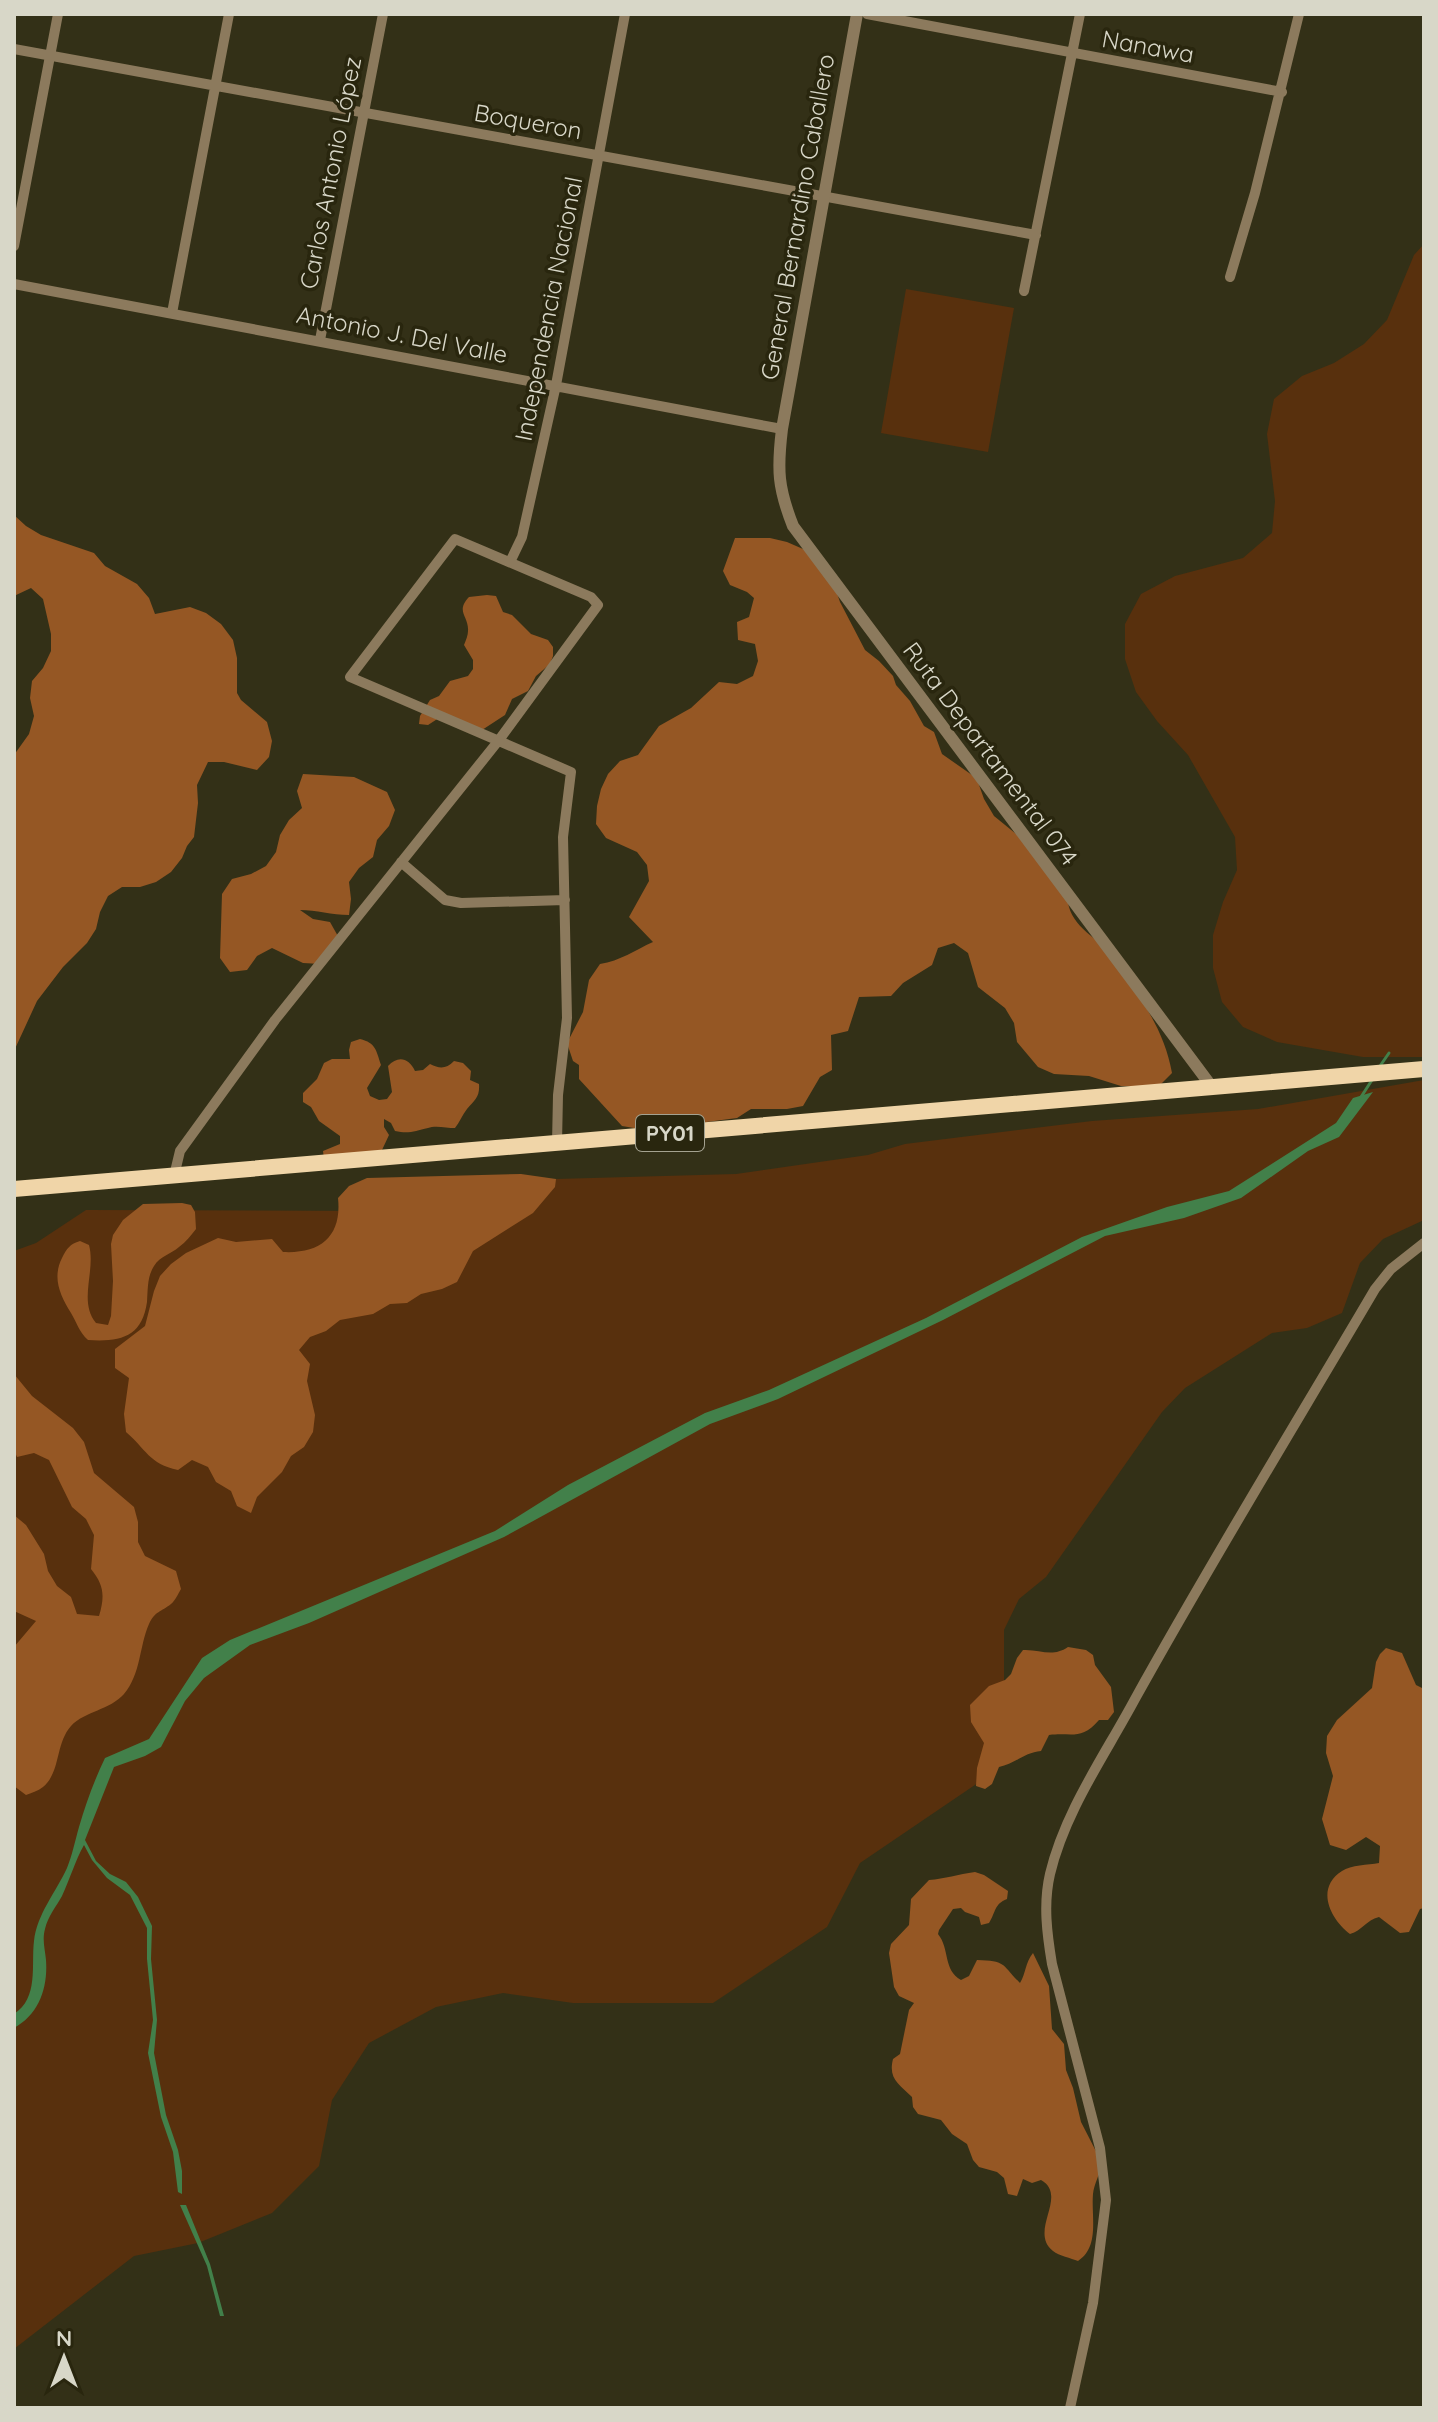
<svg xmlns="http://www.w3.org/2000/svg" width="1438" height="2422" font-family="Quicksand,sans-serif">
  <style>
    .green { fill: #58300d }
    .forest { fill: #955724 }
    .water { fill: #42804a }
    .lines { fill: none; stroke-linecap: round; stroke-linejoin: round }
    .stream { stroke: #42804a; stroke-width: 3 }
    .minor { stroke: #8c7a5d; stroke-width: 10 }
    .tertiary { stroke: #8c7a5d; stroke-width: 12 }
    .trunk { stroke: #f0d5a8; stroke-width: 16 }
    .labels { text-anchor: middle; stroke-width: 7; stroke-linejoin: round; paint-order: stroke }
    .shield { fill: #29260e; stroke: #a4a290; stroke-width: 2 }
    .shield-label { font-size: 22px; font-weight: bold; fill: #d8d7c8 }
    .street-label { font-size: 24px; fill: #d8d7c8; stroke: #29260e }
  </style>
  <rect width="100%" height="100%" fill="#333017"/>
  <path class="green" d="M1424 244V1057H1363L1277 1042 1243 1027 1222 1002 1213 968V935L1223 902 1237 870 1235 837 1188 755 1157 721 1136 692 1125 659V624L1141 594 1175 576 1243 558 1272 533 1275 501 1267 434 1274 399 1302 376 1334 363 1364 344 1387 320 1414 255Z
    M906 289 1014 308 988 452 881 433Z
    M1424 1080V1220L1383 1239 1360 1263 1342 1313 1307 1328 1272 1333 1185 1388 1162 1412 1046 1577 1019 1599 1004 1630V1704L994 1772 860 1863 827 1927 713 2003H573L503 1993 436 2007 369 2043 332 2100 319 2166 272 2213 198 2243 134 2256 14 2349V1251L36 1243 86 1210 364 1211 556 1179 736 1174 868 1155 905 1144 1092 1121 1258 1109Z"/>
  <path class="forest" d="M14 515 26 526 41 535 94 553 105 566 137 584 149 598 155 614 190 607 206 613 221 624 233 640 237 658V693L241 700 267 722 272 741 269 757 257 770 224 762H208L197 785 198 803 194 837 187 846 182 858 171 872 156 882 140 887H122L108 896 100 912 96 929 87 943 63 967 37 1001 14 1051V755L29 734 34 716 30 698 32 681 43 668 51 651V634L43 599 31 588 14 596Z
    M735 538H770L787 542 819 556 829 570 840 602 865 650 879 661 893 676 896 685 910 701 924 726 934 732 942 754 972 775 978 782 984 799 994 816 1021 838 1068 902C1071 927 1099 939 1115 957 1121 965 1126 975 1131 984 1150 1012 1166 1039 1172 1073L1159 1086H1121L1089 1076 1054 1074 1038 1067 1017 1042 1014 1023 1005 1008 978 987 968 953 954 943 938 948 932 965 903 983 891 996 859 997 848 1031 831 1035 832 1070 820 1077 803 1106 787 1109H751L737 1118 699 1123 676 1135 622 1126 579 1079V1065L573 1061 567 1043 583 1012 589 980 600 964C620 961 635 950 653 942L629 917 649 881 647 865 637 852 606 838 596 824 597 806 601 789 608 774 620 761 638 755 659 726 691 708 719 682 737 684 753 676 758 661 755 644 738 640 737 622 749 617 754 598 747 592 730 585 723 571Z
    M487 595 496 596 503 612 512 615 531 634 548 640 553 647V656L550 664 536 676 528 691 512 699 505 715 482 730 442 716 428 725 419 724 420 716 430 700 439 696 450 681 468 676 473 669V660L464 645C466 640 468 635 468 631 469 616 455 612 469 597Z
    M303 774 354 777 387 792 395 810 389 826 377 840 373 857 359 868 349 882 351 899 349 915C332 915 316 910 300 910L313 919 330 922 339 938 321 964 303 963 272 948 257 956 247 970 230 972 220 958 222 894 232 879 251 874 266 866 276 852 280 835 289 820 302 808 297 791Z
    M360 1039C376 1043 376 1050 381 1065L367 1088 370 1096 379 1100 387 1099 392 1092 388 1066C398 1055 409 1058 415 1071L423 1070 430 1064C440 1069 446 1069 454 1061L463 1063 471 1071 470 1080 479 1084C480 1097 475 1100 467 1109 462 1115 460 1122 455 1128 447 1128 435 1125 428 1128 415 1131 409 1134 395 1131L391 1123 384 1119V1127L389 1135 382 1150 324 1159 323 1151 340 1144V1136L319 1121 311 1107 303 1102V1093L317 1079 324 1063 332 1059H350L349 1050 351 1042Z
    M521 1174 556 1179 555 1187 533 1213 473 1251 457 1282 442 1289 421 1294 407 1303 390 1304 373 1314 340 1320 326 1331 310 1337 299 1350 310 1364 307 1381 315 1415 313 1432 304 1447 291 1456 282 1472 257 1497 251 1513 237 1506 231 1491 216 1482 208 1467 192 1460 178 1470C149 1464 146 1449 126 1432L124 1414 129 1378 115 1368V1349L145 1326 154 1291 160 1276 171 1264 186 1253 218 1238 236 1242 272 1239 283 1252C321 1254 342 1236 338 1198L349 1186 367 1178Z
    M182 1203 191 1205 195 1212 196 1229C191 1235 186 1242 179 1247 171 1254 160 1256 154 1266 147 1277 148 1289 147 1302 142 1337 121 1342 88 1340 79 1332 77 1323 71 1313 60 1295 52 1278 62 1258 67 1248 70 1244 80 1241L89 1245C96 1271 78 1301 96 1323L108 1325 111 1316 113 1281 111 1244 113 1235 123 1220 143 1204Z
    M14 1374 32 1396 73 1428 84 1442 94 1473 134 1507 138 1522V1542L145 1556 176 1571 181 1589C178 1594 175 1601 171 1604 161 1612 155 1611 149 1624 139 1647 141 1674 124 1694 110 1710 85 1711 71 1726 55 1744 61 1772 43 1787 38 1791 31 1793 26 1795L14 1786V1647L36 1621 14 1611V1515L26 1525 44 1554 48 1571 57 1586 71 1597 77 1614 99 1616C105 1596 104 1585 91 1569L94 1535 86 1519 72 1507 49 1460 34 1453 17 1457 14 1450Z
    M1068 1647 1086 1650 1093 1655 1095 1665 1111 1687 1114 1712 1108 1720H1099C1081 1741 1072 1732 1049 1735L1041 1751C1025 1752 1015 1764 999 1767L992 1784 985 1789 976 1786 977 1768 984 1743 971 1722 970 1705 989 1686 1005 1680 1011 1674 1017 1658 1023 1650C1040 1649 1052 1658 1068 1647Z
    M1386 1648 1402 1653 1416 1685 1424 1689V1908L1420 1909 1409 1932 1400 1933 1379 1917C1366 1920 1362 1931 1350 1934 1330 1919 1315 1888 1342 1871 1351 1865 1368 1865 1379 1863L1380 1846 1366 1837 1346 1850 1330 1845 1322 1819 1333 1776 1326 1753 1327 1736 1337 1720 1372 1688 1376 1662 1380 1654Z
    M975 1872 984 1875 1008 1891 1007 1899C994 1904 996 1912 989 1923L981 1925 979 1917 965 1912 961 1908 953 1909 939 1930 938 1934C950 1949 943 1970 961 1980L969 1976 977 1960C1007 1961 1001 1964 1020 1983 1026 1973 1025 1963 1033 1953L1049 1986 1052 2029 1064 2044 1066 2070 1073 2088 1081 2122 1102 2163C1100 2174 1094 2184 1093 2194 1091 2216 1100 2247 1078 2261 1071 2258 1059 2256 1053 2251 1028 2231 1069 2196 1041 2180L1032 2183 1023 2179 1017 2196 1008 2194 1004 2178 997 2172 979 2167 973 2160 967 2144 952 2134 941 2120 918 2114 913 2107 912 2097C899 2084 888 2079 893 2059L900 2054 909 2010 914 2003 899 1996 894 1987 889 1953 891 1944 909 1925 911 1899 929 1880C945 1879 958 1874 975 1872Z"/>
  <path class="water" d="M1373 1092 1339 1137 1308 1151 1241 1198 1184 1218 1105 1236 943 1320 778 1399 710 1424 504 1537 309 1623 250 1645 204 1678 185 1701 161 1747 145 1756 114 1767 85 1840 96 1861 110 1874 126 1882 138 1897 152 1926 151 1959 157 2020 154 2053 166 2115 178 2150 182 2171V2194L178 2192 173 2152 161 2117 148 2053 153 2020 147 1959V1928L130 1895 107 1878 92 1860 84 1845C75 1861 70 1879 62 1896 56 1907 48 1916 45 1929 42 1940 45 1949 46 1960 48 1988 39 2014 14 2028V2014C39 1998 31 1965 34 1941 37 1914 56 1892 67 1868 72 1856 75 1841 79 1827 86 1803 94 1781 105 1758L149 1739 202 1658 230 1640 495 1531 568 1485 705 1413 769 1390 926 1318 1082 1237 1167 1207 1229 1191 1336 1123 1353 1098Z
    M180 2205H186L210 2264 224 2316H220L207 2266Z"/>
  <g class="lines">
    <path class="stream" d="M1380 1066 1389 1053
      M1361 1097 1372 1080"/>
    <path class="minor" d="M867 14 1282 92
      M14 49 1036 235
      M14 246 58 14
      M1230 277 1255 193 1299 14
      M14 284 782 429
      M1024 291 1080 14
      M172 313 229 14
      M320 340 383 14
      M510 562 522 537 556 385 625 14
      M401 862 445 900 461 903 565 900
      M174 1176 180 1151 275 1020 499 740 598 605 591 597 455 539 350 677 571 772 563 837 567 1018 558 1095 557 1143
      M1070 2408 1093 2303 1106 2200 1100 2148 1052 1964C1047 1934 1043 1904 1050 1874 1065 1811 1105 1755 1135 1699 1212 1560 1295 1425 1375 1289L1391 1269 1424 1243"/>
    <path class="tertiary" d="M857 14 782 429C777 470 778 488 793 526L1212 1087"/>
    <path class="trunk" d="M14 1189 1424 1069"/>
  </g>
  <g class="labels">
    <rect class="shield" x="636" y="1115" width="68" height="36" rx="6"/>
    <g class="shield-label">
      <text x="670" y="1141">PY01</text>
    </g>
    <g class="street-label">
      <text transform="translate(1148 47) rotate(10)" y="8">Nanawa</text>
      <text transform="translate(528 122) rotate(10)" y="8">Boqueron</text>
      <text transform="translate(331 173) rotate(-79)" y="8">Carlos Antonio López</text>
      <text transform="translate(798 217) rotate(-80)" y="8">General Bernardino Caballero</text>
      <text transform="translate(549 309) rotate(-79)" y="8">Independencia Nacional</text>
      <text transform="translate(402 335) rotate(11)" y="8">Antonio J. Del Valle</text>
      <text transform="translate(990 754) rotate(53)" y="8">Ruta Departamental 074</text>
    </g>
  </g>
  <rect width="1438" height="2422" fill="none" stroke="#d8d7c8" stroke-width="32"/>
  <g transform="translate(64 2358)" stroke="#29260e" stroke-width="6" paint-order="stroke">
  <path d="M0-6L14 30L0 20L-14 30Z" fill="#d8d7c8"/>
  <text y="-12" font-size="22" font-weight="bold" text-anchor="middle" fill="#d8d7c8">N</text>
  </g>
</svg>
